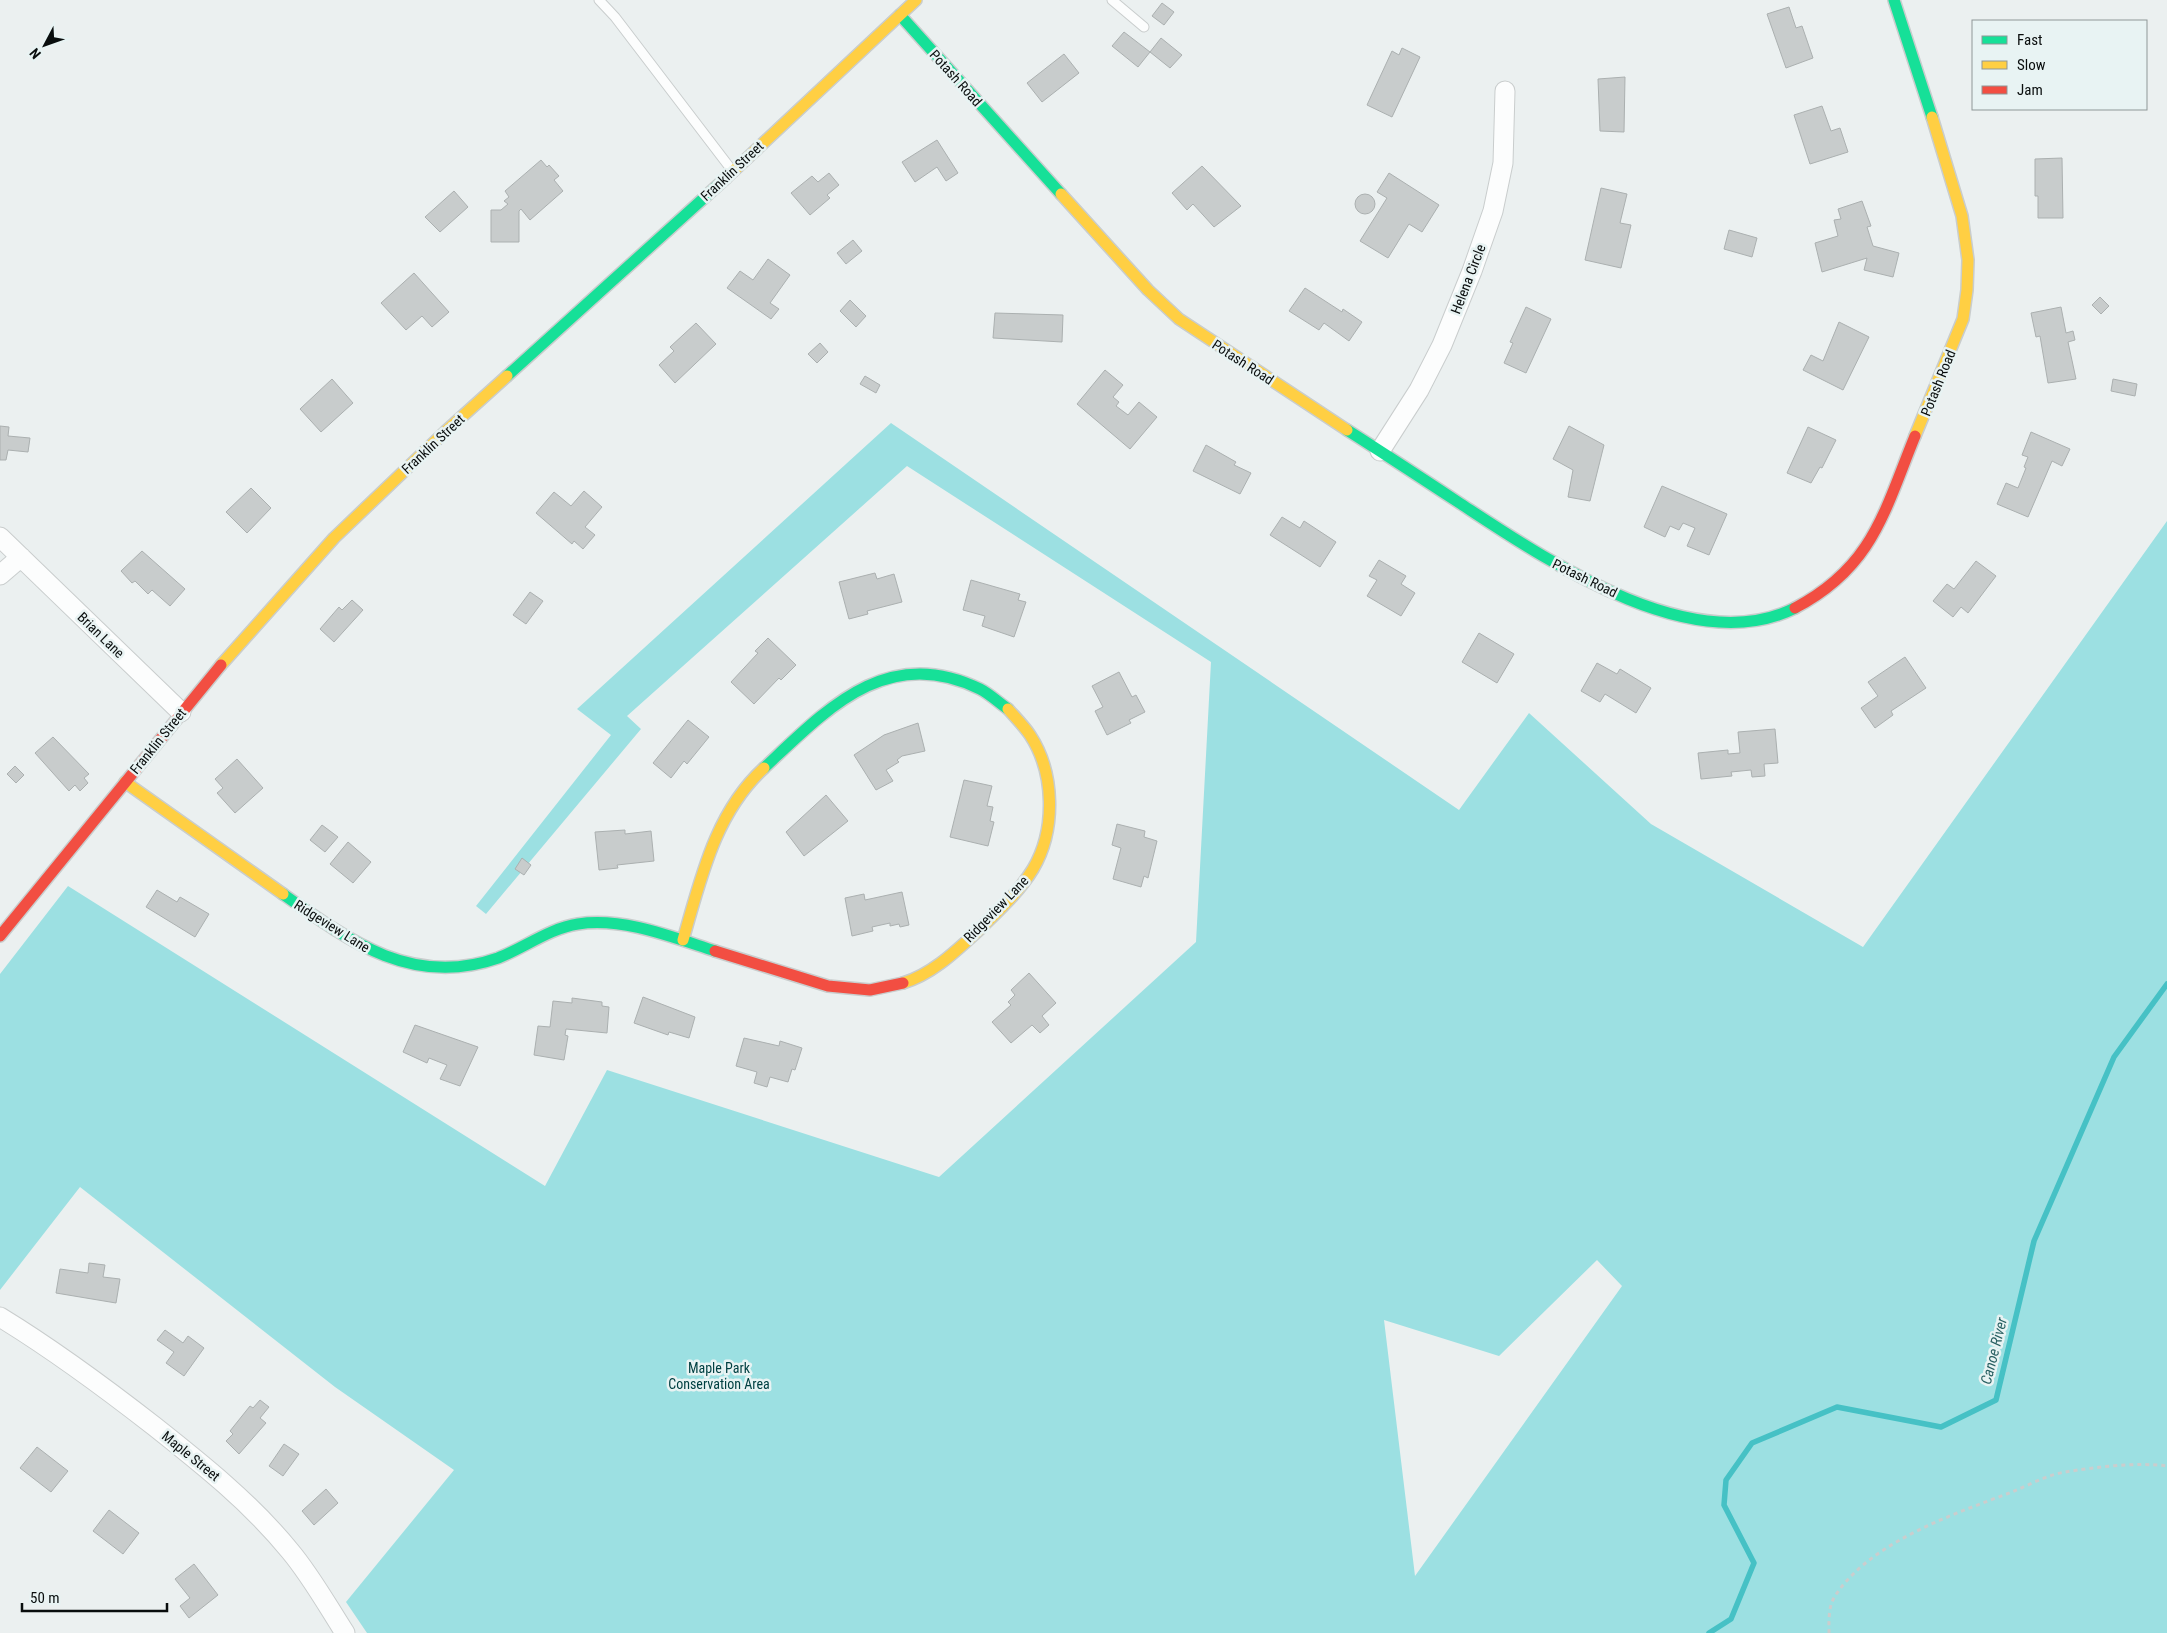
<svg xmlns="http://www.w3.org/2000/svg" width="2167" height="1633" font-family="'Roboto Condensed',sans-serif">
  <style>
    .green { fill: #9ce0e2; fill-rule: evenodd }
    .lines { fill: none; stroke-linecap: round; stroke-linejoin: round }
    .stream { stroke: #46c1c5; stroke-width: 5.5 }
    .building { fill: #c8cccc; stroke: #abb0b0 }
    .lane-casing { stroke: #c9cdcd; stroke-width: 11 }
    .street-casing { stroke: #c9cdcd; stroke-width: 21 }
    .fast-casing { stroke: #c9cdcd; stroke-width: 14 }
    .slow-casing { stroke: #c9cdcd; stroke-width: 14 }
    .jam-casing { stroke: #c9cdcd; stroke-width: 14 }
    .path { stroke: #cbcdcd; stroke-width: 3; stroke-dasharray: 4 4; stroke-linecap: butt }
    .lane { stroke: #fcfdfd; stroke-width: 9 }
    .street { stroke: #fcfdfd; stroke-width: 19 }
    .fast { stroke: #16e098; stroke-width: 11 }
    .slow { stroke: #ffcf43; stroke-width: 11 }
    .jam { stroke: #f24e42; stroke-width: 11 }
    .labels { text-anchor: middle; stroke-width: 5; stroke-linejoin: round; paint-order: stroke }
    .street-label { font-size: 14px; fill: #090d0d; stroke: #e8f3f3 }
    .park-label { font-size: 14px; fill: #004042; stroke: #e8f3f3 }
    .water-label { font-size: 15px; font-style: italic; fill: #275f61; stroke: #e8f3f3 }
  </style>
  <rect width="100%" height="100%" fill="#ebf0f0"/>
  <path class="green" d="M891 423 1459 810 1529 713 1651 824 1863 947 2167 521V1633H367L346 1602 454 1470 335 1387 80 1187 0 1290V974L68 886 545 1186 607 1070 939 1177 1196 942 1211 662 907 466 627 716 641 729 486 914 476 906 611 735 577 709ZM1597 1260 1622 1286 1415 1576 1384 1320 1499 1356Z"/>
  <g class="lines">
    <path class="stream" d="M1709 1633 1731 1619 1754 1563 1724 1505 1726 1480 1752 1443 1837 1407 1941 1427 1996 1400 2034 1241 2114 1057 2167 984"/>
  </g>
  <path class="building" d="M1162 3 1174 12 1164 25 1152 16Z
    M1789 7 1796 28 1802 26 1813 58 1786 68 1767 14Z
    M1124 32 1150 52 1138 67 1112 46Z
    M1161 38 1182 55 1170 68 1150 52Z
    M1402 48 1420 57 1392 117 1367 105 1392 51 1399 55Z
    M1064 54 1079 73 1042 102 1027 83Z
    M1625 77 1624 132 1600 131 1598 79Z
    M1822 106 1831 131 1840 128 1848 152 1810 164 1794 115Z
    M937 140 958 173 946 181 937 167 915 182 902 162Z
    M2062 158 2063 218H2038V196H2035V159Z
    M541 160 547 167 549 165 559 176 554 180 563 191 530 220 521 209 519 211V242H491V210H501L508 204 504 201 509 197 505 191Z
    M1202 166 1241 206 1214 227 1193 204 1187 210 1172 193Z
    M829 173 839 185 827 195 830 198 810 215 791 193 812 176 818 182Z
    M1389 173 1439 205 1422 232 1409 224 1388 258 1360 241 1387 198 1377 192Z
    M1601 188 1627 194 1620 223 1631 225 1621 268 1585 260Z
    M454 191 468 207 440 232 425 217Z
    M1355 204a10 10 0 1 1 20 0a10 10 0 1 1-20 0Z
    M1862 201 1871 226 1867 227 1873 246 1899 253 1893 277 1864 270 1867 258 1822 272 1815 243 1838 236 1834 220 1841 219 1838 209Z
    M1729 230 1757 238 1752 257 1724 249Z
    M853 240 862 251 846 264 837 253Z
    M768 259 790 275 770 303 779 309 771 319 727 288 740 271 753 280Z
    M414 273 449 312 432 327 422 316 406 330 381 303Z
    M1305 288 1342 312 1343 309 1362 322 1349 341 1324 323 1319 330 1289 311Z
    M2100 297 2109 306 2101 314 2092 305Z
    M850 300 866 316 856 327 840 311Z
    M1526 307 1551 319 1526 373 1504 363 1513 343 1510 342Z
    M2061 307 2066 333 2073 331 2075 340 2068 342 2076 379 2048 383 2040 336 2036 337 2031 313Z
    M995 313 1063 315 1062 342 993 338Z
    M1839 322 1869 337 1843 390 1803 370 1811 355 1823 361Z
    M696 323 716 344 675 383 659 365 674 351 670 347Z
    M820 343 828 352 817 363 808 354Z
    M1105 370 1123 385 1113 397 1119 402 1116 406 1128 415 1139 402 1157 417 1130 449 1077 404Z
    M865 376 880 385 876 393 860 384Z
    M332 379 353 403 321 432 300 409Z
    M2113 379 2137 384 2135 396 2111 391Z
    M0 426 9 427 8 436 30 438 28 452 8 450 6 460H0Z
    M1569 426 1604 445 1590 501 1568 497 1573 470 1553 459Z
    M1808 427 1836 440 1822 468 1820 467 1811 483 1787 473Z
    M2031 432 2070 449 2062 466 2052 461 2028 517 1997 504 2006 483 2018 488 2026 468 2024 467 2028 457 2022 455Z
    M1206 445 1236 462 1234 465 1251 473 1240 494 1193 471Z
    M1662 486 1727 514 1709 555 1687 546 1695 528 1683 523 1679 530 1670 526 1665 537 1644 527Z
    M251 488 271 508 247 533 226 512Z
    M584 491 602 507 585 527 595 535 583 549 574 541 572 544 536 513 554 492 571 506Z
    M1282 517 1300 528 1304 521 1336 542 1320 567 1270 535Z
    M142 551 185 589 170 606 152 590 148 594 135 581 132 583 121 571Z
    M1379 560 1406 576 1401 584 1415 593 1401 616 1367 596 1377 580 1369 576Z
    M1976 561 1996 576 1968 613 1961 607 1953 617 1933 601 1947 584 1954 589Z
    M875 573 877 579 894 574 902 602 867 611 868 614 849 619 839 582Z
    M971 580 1020 594 1018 600 1026 602 1014 637 982 626 985 616 963 610Z
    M530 592 543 601 526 624 513 615Z
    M352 600 363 610 334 642 320 629 339 607 342 610Z
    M1479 633 1514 654 1497 683 1462 662Z
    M768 638 796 665 781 680 779 678 754 704 731 682 758 653 755 651Z
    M1905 657 1926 688 1891 711 1893 715 1875 728 1861 708 1878 696 1868 682Z
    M1597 663 1617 674 1620 669 1651 688 1636 713 1605 694 1600 702 1581 691Z
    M1119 672 1132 697 1136 695 1145 712 1129 720 1131 723 1107 735 1095 711 1103 707 1092 686Z
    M688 720 709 737 687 764 684 761 671 778 653 763Z
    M918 723 925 751 902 756 897 760 899 762 886 770 893 781 876 790 854 755 884 735Z
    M1775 729 1778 763 1764 764 1765 776 1752 777 1751 770 1731 772 1732 776 1701 779 1698 753 1728 750V754L1740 753 1738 732Z
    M53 737 89 774 84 778 88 783 80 791 75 785 69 791 35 753Z
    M237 759 263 788 235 813 217 793 223 788 215 779Z
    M15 766 24 775 16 783 7 774Z
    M964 780 992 786 987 806 993 807 990 821 994 822 988 846 950 837Z
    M826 795 848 821 804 856 786 832Z
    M1117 824 1145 831 1144 837 1157 841 1148 878 1144 876 1141 887 1113 879 1121 848 1112 845Z
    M322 825 338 837 325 852 310 840Z
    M625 830V834L651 831 654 861 617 865 618 868 599 870 595 832Z
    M348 842 371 862 353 883 330 864Z
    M522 858 531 865 524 875 515 869Z
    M157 890 177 902 180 897 209 914 195 937 146 907Z
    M902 892 909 925 900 927 899 924 890 926V923L872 927 873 931 852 936 845 898 864 894 865 900Z
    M1029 973 1056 1003 1042 1016 1049 1025 1040 1033 1032 1025 1011 1043 992 1022 1011 1005 1008 1002 1015 995 1011 990Z
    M643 997 695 1017 689 1038 669 1032 668 1035 634 1023Z
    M572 998 602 1002V1006L609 1007 607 1033 566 1029 565 1035 568 1036 564 1060 534 1055 538 1026 550 1027 553 1001 572 1003Z
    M415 1025 478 1047 460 1086 440 1079 447 1065 429 1058 427 1063 403 1052Z
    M744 1038 779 1046 780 1041 802 1048 795 1070 792 1069 788 1082 770 1077 767 1087 754 1083 757 1072 736 1066Z
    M89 1263 105 1265 103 1277 120 1279 116 1303 56 1293 60 1269 88 1273Z
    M165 1330 183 1343 188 1336 204 1348 184 1376 166 1363 174 1352 157 1340Z
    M260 1400 269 1407 260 1418 266 1423 239 1454 226 1441 233 1434 230 1431 250 1406 253 1408Z
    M284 1444 299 1454 283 1476 269 1466Z
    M37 1447 68 1471 51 1492 20 1468Z
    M326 1489 338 1503 314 1525 302 1511Z
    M109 1510 139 1533 123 1554 93 1531Z
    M194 1564 218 1595 189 1618 180 1606 190 1598 175 1579Z"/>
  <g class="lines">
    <g class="lane-casing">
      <path id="lane" d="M599 0 615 17 731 169
        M1112 0 1144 27"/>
    </g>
    <g class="street-casing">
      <path id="street" d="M1380 451 1419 390 1442 345 1472 271 1493 211 1503 163 1505 91
        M0 537 181 712
        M0 575 21 557
        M0 1317C54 1350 104 1387 154 1426 202 1464 251 1503 290 1551 311 1576 327 1605 345 1633"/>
    </g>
    <g class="fast-casing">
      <path id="fast" d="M1894 0 1932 117
        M900 15 1061 194
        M507 376 726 178
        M1347 430C1385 454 1423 479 1461 504 1545 559 1692 660 1795 608
        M764 768C826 710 887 643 980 689 990 694 999 703 1008 709
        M283 894C349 941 413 988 498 958 524 948 550 928 578 924 623 917 672 937 715 951"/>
    </g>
    <g class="slow-casing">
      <path id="slow" d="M726 178 916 0
        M1061 194 1148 290 1179 319 1347 430
        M1915 436 1963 319 1967 290 1968 260 1962 216 1932 117
        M221 665 334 538 446 431 507 376
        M125 782 283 894
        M683 940C701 878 715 813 764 768
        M903 983C933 974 957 950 980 929 999 910 1019 892 1033 869 1056 830 1055 773 1030 735 1024 726 1015 717 1008 709"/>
    </g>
    <g class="jam-casing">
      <path id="jam" d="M1795 608C1873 567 1884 512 1915 436
        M0 936 221 665
        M715 951 828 986 870 990 903 983"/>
    </g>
    <path class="path" d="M1829 1633C1829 1621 1828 1607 1835 1596 1870 1542 1954 1514 2012 1492 2029 1485 2047 1475 2065 1472 2095 1467 2137 1462 2167 1466"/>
    <use href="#lane" class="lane"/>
    <use href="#street" class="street"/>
    <use href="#fast" class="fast"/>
    <use href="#slow" class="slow"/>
    <use href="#jam" class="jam"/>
  </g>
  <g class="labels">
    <g class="street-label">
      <text transform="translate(956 78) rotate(48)" y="5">Potash Road</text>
      <text transform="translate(732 171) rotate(-43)" y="5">Franklin Street</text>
      <text transform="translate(1468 279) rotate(-69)" y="5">Helena Circle</text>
      <text transform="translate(1243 362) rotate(33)" y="5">Potash Road</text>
      <text transform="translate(1938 383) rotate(-68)" y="5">Potash Road</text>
      <text transform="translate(433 444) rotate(-43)" y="5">Franklin Street</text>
      <text transform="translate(1585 578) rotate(26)" y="5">Potash Road</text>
      <text transform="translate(101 635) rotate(44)" y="5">Brian Lane</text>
      <text transform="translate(158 741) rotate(-51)" y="5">Franklin Street</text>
      <text transform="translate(996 909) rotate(-46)" y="5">Ridgeview Lane</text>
      <text transform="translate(332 926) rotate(32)" y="5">Ridgeview Lane</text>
      <text transform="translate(191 1456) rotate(39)" y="5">Maple Street</text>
    </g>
    <g class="park-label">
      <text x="719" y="1373">Maple Park<tspan x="719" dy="16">Conservation Area</tspan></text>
    </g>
    <g class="water-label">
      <text transform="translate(1994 1351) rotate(-76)" y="5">Canoe River</text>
    </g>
  </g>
  <rect x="1972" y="20" width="175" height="90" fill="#e8f3f3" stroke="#8f9797"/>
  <rect x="1982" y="36" width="25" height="8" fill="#16e098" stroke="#8f9797"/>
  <text x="2017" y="45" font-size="15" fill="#090d0d">Fast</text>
  <rect x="1982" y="61" width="25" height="8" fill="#ffcf43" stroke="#8f9797"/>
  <text x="2017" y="70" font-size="15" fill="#090d0d">Slow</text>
  <rect x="1982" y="86" width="25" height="8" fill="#f24e42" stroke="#8f9797"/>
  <text x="2017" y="95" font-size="15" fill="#090d0d">Jam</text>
  <g transform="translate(45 45) rotate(229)" stroke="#e8f3f3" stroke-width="4" paint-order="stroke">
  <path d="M0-4L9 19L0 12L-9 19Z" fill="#090d0d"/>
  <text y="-8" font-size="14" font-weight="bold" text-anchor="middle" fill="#090d0d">N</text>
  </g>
  <path d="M22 1603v8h145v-8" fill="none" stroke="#090d0d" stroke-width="2.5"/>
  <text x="30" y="1603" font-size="15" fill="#090d0d" stroke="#e8f3f3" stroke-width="4" paint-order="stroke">50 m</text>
</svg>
